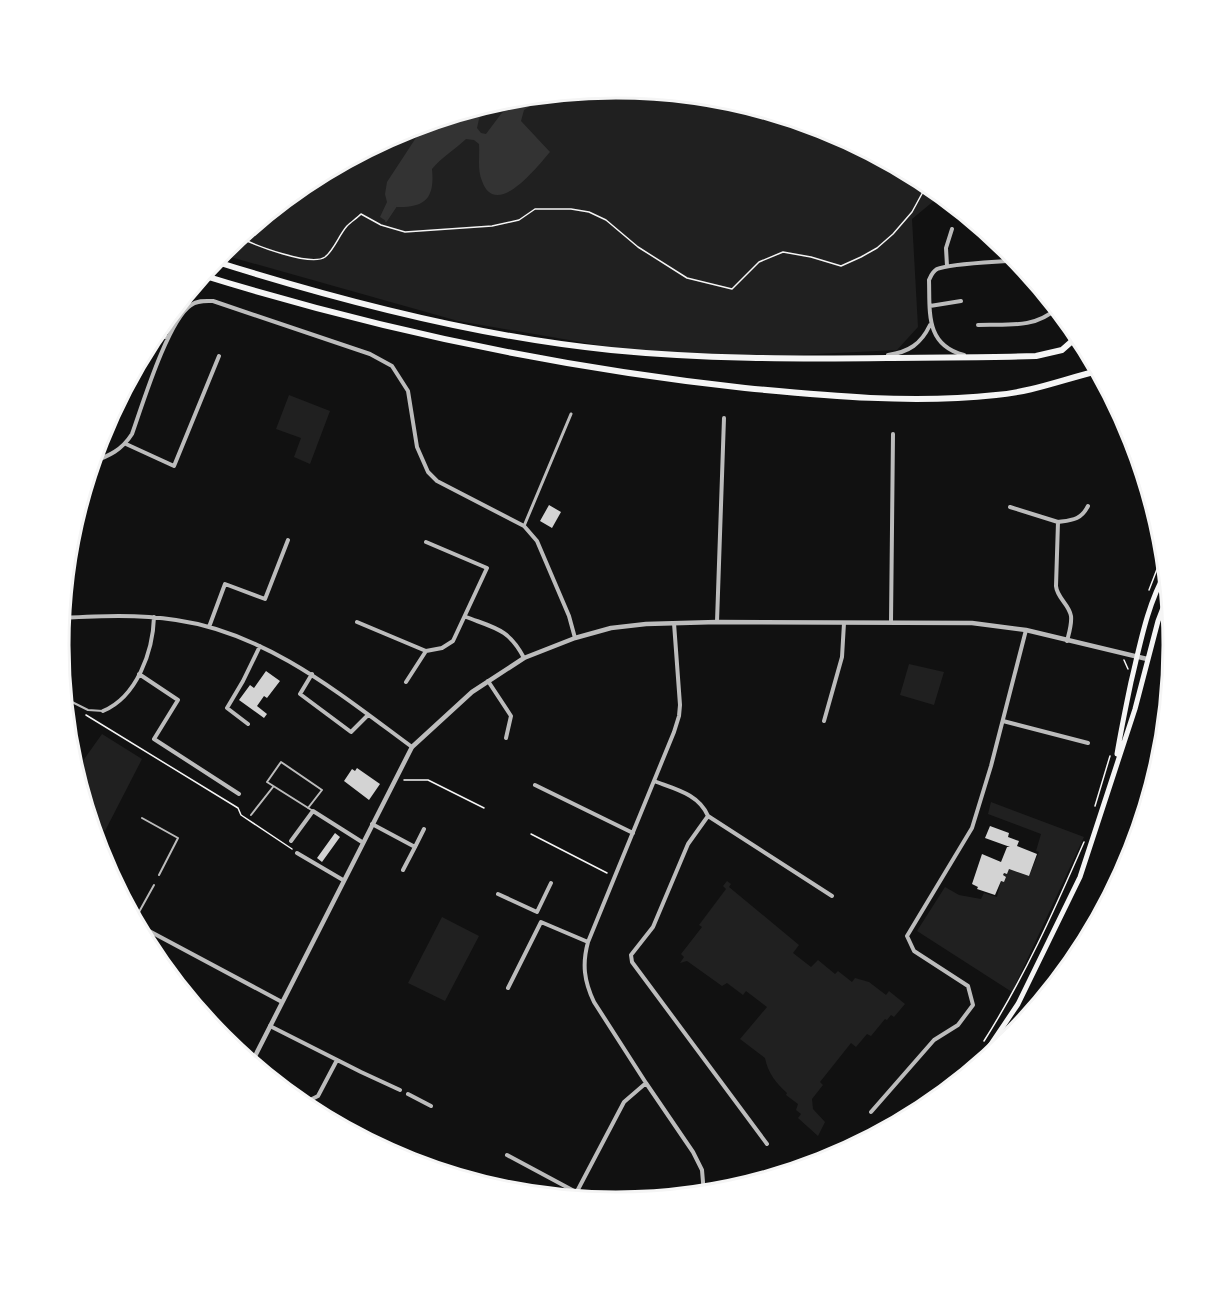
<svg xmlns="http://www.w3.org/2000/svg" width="1232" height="1291" font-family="Cabin,sans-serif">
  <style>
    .green { fill: #202020 }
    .water { fill: #333 }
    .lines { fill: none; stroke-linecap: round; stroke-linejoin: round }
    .stream { stroke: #333; stroke-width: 2 }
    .building { fill: #d3d3d3 }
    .path { stroke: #f5f5f5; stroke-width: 1.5 }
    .service { stroke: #bcbcbc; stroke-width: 2 }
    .pedestrian { stroke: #bcbcbc; stroke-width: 3 }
    .minor { stroke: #bcbcbc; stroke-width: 4 }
    .tertiary { stroke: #bcbcbc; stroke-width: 4.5 }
    .secondary { stroke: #f5f5f5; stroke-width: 5 }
    .primary { stroke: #f5f5f5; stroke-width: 6 }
    .rim { fill: none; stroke: #f5f5f5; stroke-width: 3 }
  </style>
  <rect width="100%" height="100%" fill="#111"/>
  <path class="green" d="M616 88 725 99 830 131 926 182 941 195 912 219 918 327 897 350 776 356 677 353 615 348 458 321 220 254 307 182 403 130 508 99Z
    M289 395 330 411 310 464 294 457 301 438 276 429Z
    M909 664 944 672 934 705 900 695Z
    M102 734 142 759 105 831 90 823 75 772Z
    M991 802 1084 837 1012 992 917 931 945 887 959 895 981 899 984 893 997 897 1001 881 1004 882 1006 877 1003 875 1004 873 1007 874 1009 869 1029 876 1039 852 1036 851 1041 834 988 814Z
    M727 881 731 884 729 887 799 945 793 953 811 967 818 960 835 974 838 971 852 982 855 978 869 982 886 995 889 991 905 1004 894 1017 891 1015 887 1020 885 1019 871 1036 867 1034 856 1047 851 1043 820 1082 823 1085 812 1099 813 1109 825 1122 818 1136 798 1118 801 1114 796 1110 798 1104 786 1095 787 1093C776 1083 768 1073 765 1058L740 1039 767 1007 746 991 743 995 727 983 722 986 687 961 680 963 684 957 681 954 702 927 699 925 726 889 723 886Z
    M442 917 479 936 445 1001 408 983Z"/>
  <path class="water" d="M570 93 540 99 524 110 521 121 550 152C537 167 496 220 482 181 477 169 480 156 479 144L474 140 466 139C454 150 442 157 432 169 435 200 424 208 395 207L386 221 380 217 387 202 385 194 387 182 425 124 487 105 479 119 477 128 481 133 486 134 501 114 519 98Z
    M829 130 830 131 897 167 866 157Z"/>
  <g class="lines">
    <path class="stream" d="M386 221 396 206"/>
  </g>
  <path class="building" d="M549 505 561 512 552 528 540 521Z
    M266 671 280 681 267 698 264 696 257 706 267 714 264 718 239 700 250 685 254 688Z
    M357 768 380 784 369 800 344 781 352 769 355 771Z
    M990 826 1009 833 1008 837 1019 841 1017 846 1037 854 1029 876 1009 869 1007 874 1004 873 1003 875 1006 877 1004 882 1001 881 995 895 977 889 978 887 972 884 982 854 1001 862 1007 847H1010L985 838Z
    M335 833 340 837 322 862 317 858Z"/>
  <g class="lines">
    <path class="path" d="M239 237C254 245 311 267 325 257 334 250 339 235 347 226 351 222 357 218 361 214L381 225 405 232 492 226 519 220 535 209H571L589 212 606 220 638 247 687 278 732 289 759 262 783 252 811 257 841 266 861 257 877 248 893 234 912 212 924 190 930 193H939
      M1149 590 1164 551
      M1124 660 1128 669
      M86 715 238 808 241 815 292 849
      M404 780H428L484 808
      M1095 806 1110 756
      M531 834 607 873
      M984 1041C1024 978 1054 911 1084 842
      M953 1087 968 1065"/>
    <path class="service" d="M64 698 88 710 103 711
      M308 808 322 790 281 762 267 782 313 811
      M251 815 273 787
      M142 818 178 838 159 875
      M134 921 154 885"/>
    <path class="pedestrian" d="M524 526 571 414"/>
    <path class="minor" d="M947 266 946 248 952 229
      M930 306 961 301
      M978 325C1006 324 1035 329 1057 308
      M154 333 168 338
      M888 355C909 352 921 344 930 325
      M964 355C925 345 930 312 929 280 931 276 932 272 937 269 950 263 1001 262 1018 260
      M126 444 174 466 219 356
      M92 462C109 456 122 450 132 434 142 406 168 320 191 305 198 300 206 301 213 301L370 354 392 366 408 391 417 447 428 472 437 481 524 526 537 541 569 616 575 638
      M1010 507 1058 522 1056 586C1057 598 1069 604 1071 616 1072 624 1069 633 1067 641
      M1058 522C1072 520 1081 520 1088 506
      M426 542 487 568 453 641 442 648 426 651
      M466 617C495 628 509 629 524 658
      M61 618C99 616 138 614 176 620 267 633 340 694 412 747
      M357 622 426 651 406 682
      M717 622 724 418
      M891 622 893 434
      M674 623 680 705 679 716 674 732 588 942C582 964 584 981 594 1002L646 1083 693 1152 702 1170 704 1194
      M209 627 225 584 265 599 288 540
      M139 674 178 700 154 739 239 794
      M312 674 300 694 351 732 368 715
      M488 681 511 716 506 738
      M103 711C137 697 153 651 154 617
      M824 721 842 657 844 623
      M1003 721 1088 743
      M248 724 227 708 243 681 260 646
      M654 781C675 789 699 794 708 816L832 896
      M535 785 633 833
      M708 816 688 844 653 927 631 955 632 962 767 1144
      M372 824 415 847 403 870
      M291 841 313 811 362 842
      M415 847 424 829
      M297 853 343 880
      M498 894 537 912 551 883
      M136 924 282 1002
      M508 988 541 922 588 942
      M270 1026 361 1072 400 1090
      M286 1093 290 1087
      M408 1094 431 1106
      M306 1109 310 1100 318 1096 337 1060
      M871 1112 934 1040 958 1025 973 1005 968 986 914 951 907 936 972 828 991 766 1026 630
      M507 1155 576 1192
      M573 1199 624 1102 646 1083"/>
    <path class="tertiary" d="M251 1064 412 747 472 692 524 658 575 638 611 628 646 624 717 622 972 623 1026 630 1147 659"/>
    <path class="secondary" d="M1117 754C1121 730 1126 706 1131 682 1140 645 1147 605 1166 572
      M975 1068 1018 1004 1080 877 1135 709 1158 621 1168 595"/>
    <path class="primary" d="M214 261C341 301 479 337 611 350 703 359 795 359 887 358 937 357 986 358 1036 356L1062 350 1079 335
      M202 275C379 330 561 368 745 388 828 396 912 404 996 395 1032 392 1064 379 1098 371
      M1082 341 1087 356 1095 364"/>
  </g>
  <path d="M0 0H1232V1291H0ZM69 645a547 547 0 1 1 1094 0a547 547 0 1 1-1094 0Z" fill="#fff" fill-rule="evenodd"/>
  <path class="rim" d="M69 645a547 547 0 1 1 1094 0a547 547 0 1 1-1094 0Z"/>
</svg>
